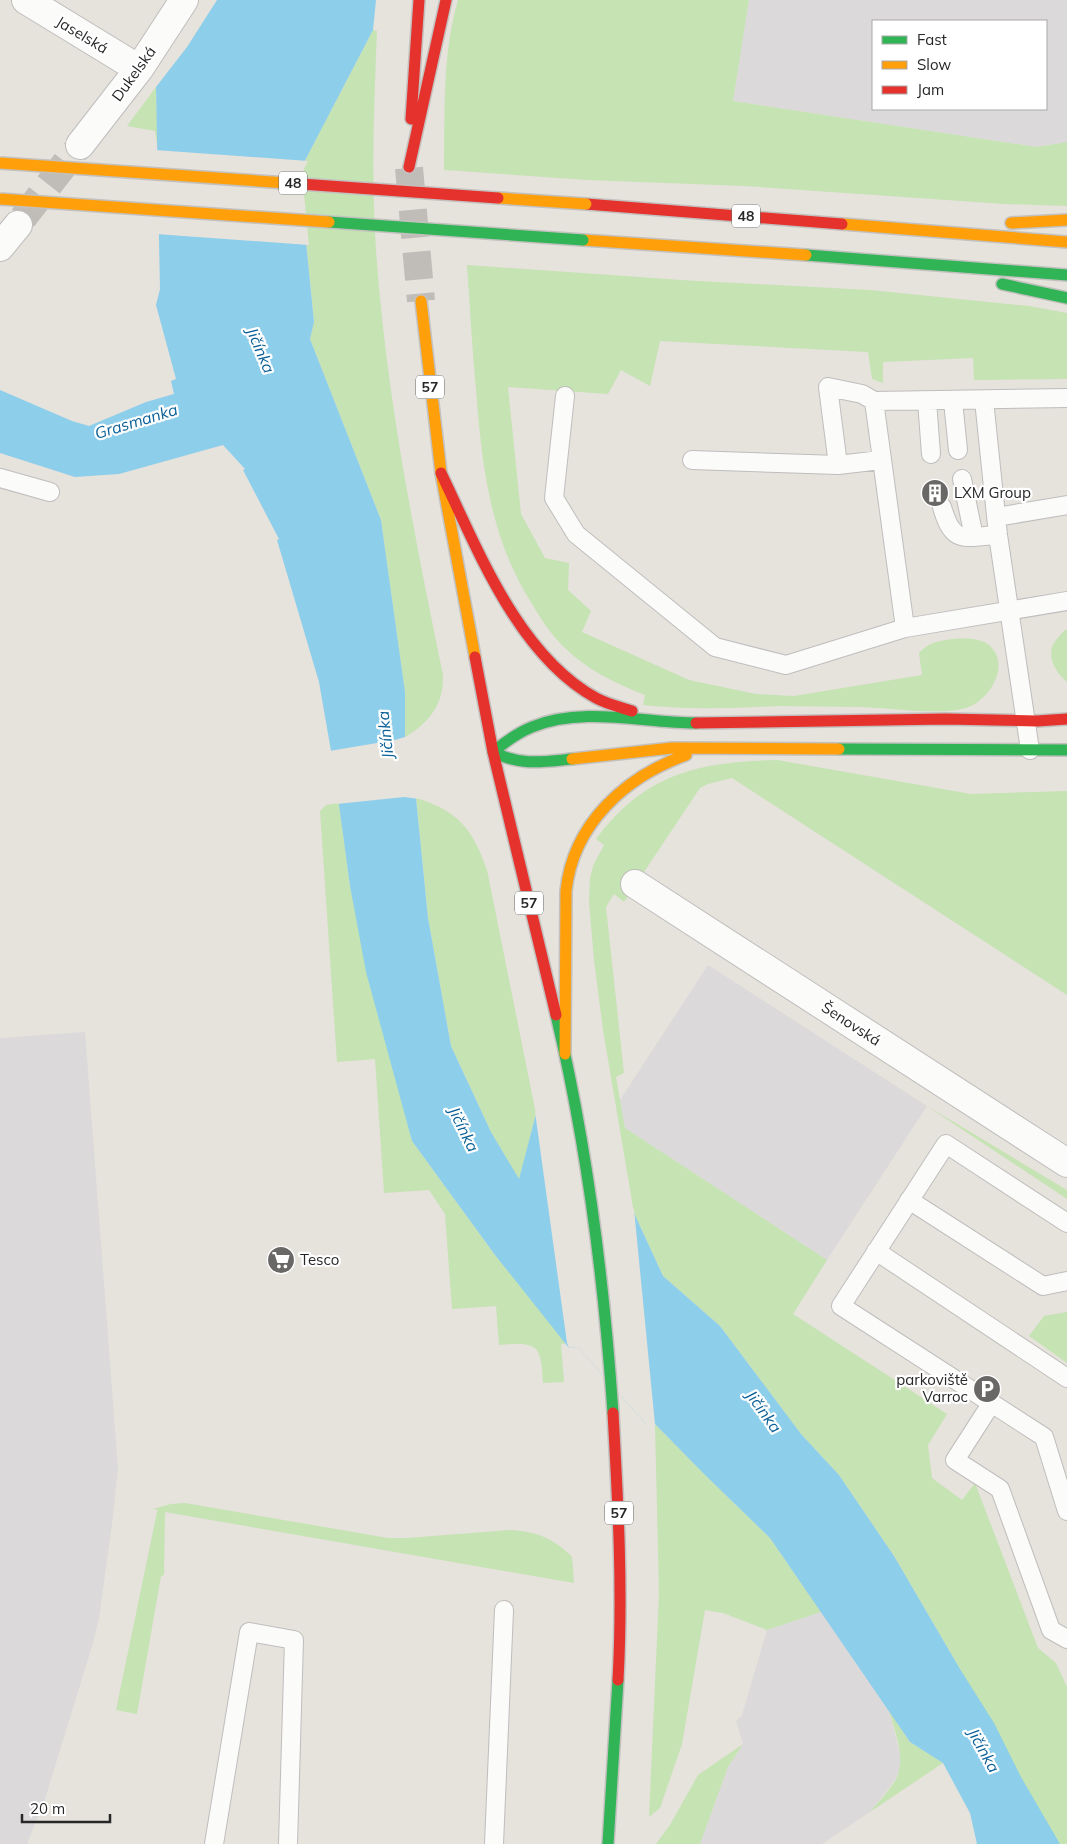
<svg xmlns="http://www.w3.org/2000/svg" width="1067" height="1844" font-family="Mulish,sans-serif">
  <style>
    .industrial { fill: #dcd9db; fill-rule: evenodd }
    .green { fill: #c5e3b3 }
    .water { fill: #8dceeb }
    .pier { fill: #e6e2dc }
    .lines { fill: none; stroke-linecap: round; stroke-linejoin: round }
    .street-tunnel { stroke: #c0bdb8; stroke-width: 28; stroke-dasharray: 28 14; stroke-linecap: butt }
    .primary-tunnel { stroke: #c0bdb8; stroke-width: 28; stroke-dasharray: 28 14; stroke-linecap: butt }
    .lane-casing { stroke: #bfbebe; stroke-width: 20 }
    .street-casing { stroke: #bfbebe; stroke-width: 30 }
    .fast-casing { stroke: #c3c1bf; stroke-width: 14 }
    .slow-casing { stroke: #c3c1bf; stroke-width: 14 }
    .jam-casing { stroke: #c3c1bf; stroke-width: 14 }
    .lane { stroke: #fbfbfa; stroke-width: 18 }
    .street { stroke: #fbfbfa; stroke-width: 28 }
    .fast { stroke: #30b455; stroke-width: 11 }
    .slow { stroke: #ff9f0a; stroke-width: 11 }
    .jam { stroke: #e5322d; stroke-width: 11 }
    .fast-bridge-casing { stroke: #c3c1bf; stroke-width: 14; stroke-linecap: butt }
    .slow-bridge-casing { stroke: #c3c1bf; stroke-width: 14; stroke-linecap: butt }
    .jam-bridge-casing { stroke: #c3c1bf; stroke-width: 14; stroke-linecap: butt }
    .fast-bridge { stroke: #30b455; stroke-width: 11 }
    .slow-bridge { stroke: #ff9f0a; stroke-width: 11 }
    .jam-bridge { stroke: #e5322d; stroke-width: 11 }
    .labels { text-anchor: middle; stroke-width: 4.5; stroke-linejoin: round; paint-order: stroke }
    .shield { fill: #fff; stroke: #686868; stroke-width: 1 }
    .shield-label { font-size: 14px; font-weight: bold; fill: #272727 }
    .street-label { font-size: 15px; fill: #272727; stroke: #fff }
    .poi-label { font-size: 15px; fill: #272727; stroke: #fff; text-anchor: start }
    .water-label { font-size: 16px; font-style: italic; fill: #0a6098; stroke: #fff }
  </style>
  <rect width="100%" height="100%" fill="#e6e2dc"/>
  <path class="industrial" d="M749 0H1067V142L1037 147 733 101ZM873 21H1046V109H873Z
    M708 965 927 1106 827 1260 625 1128 620 1100Z
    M85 1032 118 1468 112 1524 99 1618 93 1643 44 1802 27 1844H0V1038Z
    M821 1612 889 1711 900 1754V1767L895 1780 870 1812 822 1844H700L728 1767 743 1744 736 1721 742 1715 767 1630Z"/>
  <path class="green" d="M458 0H749L733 101 1037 147 1067 142V206L1005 204 745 186 587 180 444 170C445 113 442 55 458 0Z
    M373 30 377 31C374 104 371 177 376 250 386 394 414 534 443 675 444 704 429 723 405 737V692L381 520 310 339 314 321 299 172Z
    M156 87 158 150 155 131 127 126Z
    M467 265 681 280 870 290 1029 306 1067 313V379L974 380 973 358 883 362V383L872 379 868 352 660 341 650 386 621 370 608 394 508 387 521 514 545 558 569 563 568 590 591 611 582 632 689 680 756 694 794 696 922 675 919 653C922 650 926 646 931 644 944 638 978 635 989 645 1012 665 989 701 966 708 938 716 887 707 856 707 831 707 805 706 780 706 734 708 689 710 643 705L645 695C615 683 587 670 564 647 551 635 541 619 532 604 490 538 482 466 476 390 472 348 470 306 467 265Z
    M1065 630H1067V682C1056 673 1046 656 1054 643 1057 638 1061 634 1065 630Z
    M777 760 971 794 1067 791V995L732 778 708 784 700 788 624 902 614 894 606 907 624 1073 616 1077 625 1128 827 1260 793 1314 947 1414 928 1445 932 1478 962 1500 975 1483 1038 1648 1056 1663 1067 1687V1844H1057L960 1669 894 1556 839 1475 801 1434 720 1326 663 1276 634 1213 603 1030 594 960 589 902 590 878 593 866 604 845 596 839C645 773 699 762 777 760Z
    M416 798C459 811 473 830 487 870L536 1114 519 1180 491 1132 451 1046 428 918Z
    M339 803 350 886 412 1141 495 1255 567 1343 561 1344 564 1382 543 1383C541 1344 538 1342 499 1345L496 1306 452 1309 445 1214 429 1190 384 1193 375 1059 337 1062 320 811 326 805Z
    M927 1106 1067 1190V1199Z
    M1067 1312V1363L1029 1336 1044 1316Z
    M655 1424 703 1473 770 1538 821 1612 767 1630 723 1613 705 1610 682 1744 660 1808 649 1817 659 1594Z
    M185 1503 388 1538H407L511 1530C538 1532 553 1538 572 1557L574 1583 165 1512 164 1575 161 1576 137 1714 116 1710 157 1512 158 1510 153 1509 171 1504Z
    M889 1711 910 1742 943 1763 870 1812C878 1802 888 1792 895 1781 907 1759 895 1733 889 1711Z
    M743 1744 728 1767 700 1844H656L670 1825 698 1775Z"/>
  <path class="water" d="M217 0H376L373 30 299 172 314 322 310 339 381 520 405 692V737L416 798 428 918 451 1046 491 1132 519 1179 536 1114 577 1163 634 1213 663 1276 720 1326 801 1434 839 1475 894 1556 960 1669 994 1723 1021 1777 1060 1844H977L970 1813 943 1763 910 1742 770 1538 703 1473 655 1424H646L578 1347 569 1348 495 1255 412 1141 366 972 350 886 334 768 319 682 277 540 279 539 243 470 245 469 223 445 119 474 75 477 0 453V390L72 421 89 426 146 402 174 394 171 381 176 379 156 305 160 289 156 87 187 47Z"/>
  <path class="pier" d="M155 150 308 161 302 173 309 245 156 234Z
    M408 736 419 799 404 797 337 804 329 751 395 740Z
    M535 1112 578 1162 634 1209 655 1424H646L578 1347 569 1348 567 1343Z"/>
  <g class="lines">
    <path class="street-tunnel" d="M23 218 75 151"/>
    <path class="primary-tunnel" d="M409 168 421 301"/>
    <g class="lane-casing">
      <path id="lane" d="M565 396 554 498 576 534 715 647 786 665 905 628
        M984 400 998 535 1030 750
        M874 401 905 628 1067 601
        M927 401 931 454
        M953 401 958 450
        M692 460 838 465 881 460
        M838 465 828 387 862 394 874 401 1067 398
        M0 478 50 492
        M962 479 974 537
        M942 507C953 545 963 537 998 535
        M997 517 1067 505
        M909 1200 1043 1286 1067 1281
        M1067 1223 946 1144 841 1306 1044 1437 1067 1511
        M876 1251 1067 1378
        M991 1404 955 1460 1000 1489 1051 1630 1067 1639
        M214 1844 249 1632 294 1640 288 1844
        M494 1844 504 1610"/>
    </g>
    <g class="street-casing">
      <path id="street" d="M26 0 139 69
        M80 145 139 69 184 0
        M0 247 18 225
        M635 884 1067 1163"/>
    </g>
    <g class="fast-casing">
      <path id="fast" d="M806 255 1067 275
        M1002 284 1067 298
        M839 749 1067 750
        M572 759C542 762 521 766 493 752 505 742 517 733 532 727 583 706 643 723 696 723
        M556 1015C587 1145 604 1280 613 1413
        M608 1844 618 1680"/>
    </g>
    <g class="slow-casing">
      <path id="slow" d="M1011 223 1067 220
        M842 224 1067 242
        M583 240 806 255
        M421 301 441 473 475 657
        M572 759 672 748 839 749
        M565 1054 566 891C573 824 625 777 686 755"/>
    </g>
    <g class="jam-casing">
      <path id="jam" d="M411 119 419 0
        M409 167 446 0
        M586 204 842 224
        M441 473C478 550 518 655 596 698 607 704 620 707 632 711
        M475 657 493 752 556 1015
        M696 723 946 719 1037 721 1067 719
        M613 1413C618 1502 623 1591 618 1680"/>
    </g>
    <use href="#lane" class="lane"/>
    <use href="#street" class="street"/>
    <use href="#fast" class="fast"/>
    <use href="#slow" class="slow"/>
    <use href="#jam" class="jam"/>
    <g class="fast-bridge-casing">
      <path id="fast-bridge" d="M329 222 583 240"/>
    </g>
    <g class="slow-bridge-casing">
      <path id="slow-bridge" d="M0 163 301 184
        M498 198 586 204
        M0 199 329 222"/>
    </g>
    <g class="jam-bridge-casing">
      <path id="jam-bridge" d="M301 184 498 198"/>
    </g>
    <use href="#fast-bridge" class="fast-bridge"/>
    <use href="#slow-bridge" class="slow-bridge"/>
    <use href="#jam-bridge" class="jam-bridge"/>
  </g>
  <defs>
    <g id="building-disc" transform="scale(1.4375)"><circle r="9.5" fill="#6a6866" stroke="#fff"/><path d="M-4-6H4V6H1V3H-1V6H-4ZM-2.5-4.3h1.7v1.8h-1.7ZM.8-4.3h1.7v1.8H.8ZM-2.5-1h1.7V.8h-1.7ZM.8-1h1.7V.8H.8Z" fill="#fff"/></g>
    <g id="supermarket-disc" transform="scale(1.4375)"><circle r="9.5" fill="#6a6866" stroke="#fff"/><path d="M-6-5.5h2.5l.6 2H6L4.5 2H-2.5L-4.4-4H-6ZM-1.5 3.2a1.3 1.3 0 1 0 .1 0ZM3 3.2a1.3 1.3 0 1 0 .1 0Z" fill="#fff"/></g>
    <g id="parking-disc" transform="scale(1.4375)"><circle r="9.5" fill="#6a6866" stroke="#fff"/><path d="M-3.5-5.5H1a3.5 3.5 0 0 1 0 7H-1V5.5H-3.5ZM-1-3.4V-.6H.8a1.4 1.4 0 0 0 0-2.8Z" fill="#fff"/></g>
  </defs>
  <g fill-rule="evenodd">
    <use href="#building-disc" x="935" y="493"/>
    <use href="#supermarket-disc" x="281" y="1260"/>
    <use href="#parking-disc" x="987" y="1389"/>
  </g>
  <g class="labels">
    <g class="shield">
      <rect x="279" y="171.5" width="28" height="23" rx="4"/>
      <rect x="732" y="204.5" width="28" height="23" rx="4"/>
      <rect x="416" y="375.5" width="28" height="23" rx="4"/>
      <rect x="515" y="891.5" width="28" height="23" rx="4"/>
      <rect x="605" y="1501.5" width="28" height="23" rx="4"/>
    </g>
    <g class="shield-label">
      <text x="293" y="188">48</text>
      <text x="746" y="221">48</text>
      <text x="430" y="392">57</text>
      <text x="529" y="908">57</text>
      <text x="619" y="1518">57</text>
    </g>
    <g class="street-label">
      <text transform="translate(82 35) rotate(31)" y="5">Jaselská</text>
      <text transform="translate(134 74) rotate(-54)" y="5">Dukelská</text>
      <text transform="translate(851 1024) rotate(33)" y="5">Šenovská</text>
    </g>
    <g class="poi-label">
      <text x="954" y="498">LXM Group</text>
      <text x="300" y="1265">Tesco</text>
      <text x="968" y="1385" text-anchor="end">parkoviště<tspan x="968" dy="17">Varroc</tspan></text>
    </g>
    <g class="water-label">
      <text transform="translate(261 350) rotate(67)" y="6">Jičínka</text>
      <text transform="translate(136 421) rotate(-17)" y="6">Grasmanka</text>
      <text transform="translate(385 735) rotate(-96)" y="6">Jičínka</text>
      <text transform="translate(464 1129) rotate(64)" y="6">Jičínka</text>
      <text transform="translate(764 1411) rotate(54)" y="6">Jičínka</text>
      <text transform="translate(984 1750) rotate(61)" y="6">Jičínka</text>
    </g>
  </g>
  <rect x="872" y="20" width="175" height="90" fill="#ffffff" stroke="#a9a9a9"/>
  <rect x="882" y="36" width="25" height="8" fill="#30b455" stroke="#a9a9a9"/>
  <text x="917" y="45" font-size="15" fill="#272727">Fast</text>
  <rect x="882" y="61" width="25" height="8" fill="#ff9f0a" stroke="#a9a9a9"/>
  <text x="917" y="70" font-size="15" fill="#272727">Slow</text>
  <rect x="882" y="86" width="25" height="8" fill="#e5322d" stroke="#a9a9a9"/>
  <text x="917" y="95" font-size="15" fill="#272727">Jam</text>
  <path d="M22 1814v8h88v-8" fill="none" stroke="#272727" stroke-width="2.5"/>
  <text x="30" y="1814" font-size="15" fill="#272727" stroke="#ffffff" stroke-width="4" paint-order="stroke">20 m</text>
</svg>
